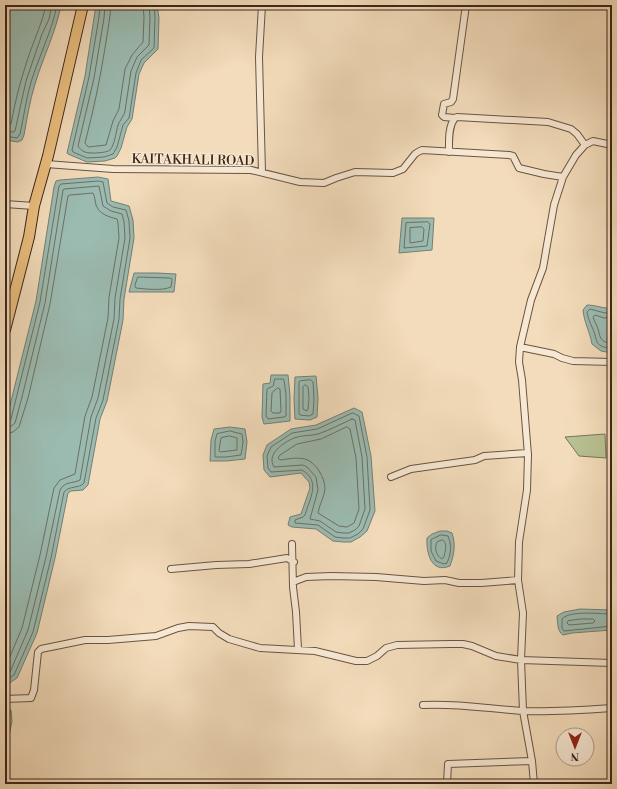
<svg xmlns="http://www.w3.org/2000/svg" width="617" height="789" font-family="'Libre Bodoni',serif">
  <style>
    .green { fill: #b8c192; stroke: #7a7456 }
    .water { fill: #9bbbb1; stroke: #757f74 }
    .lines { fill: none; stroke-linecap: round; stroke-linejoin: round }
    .shore { stroke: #6c7065; stroke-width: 1 }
    .minor-casing { stroke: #6a5442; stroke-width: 8 }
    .primary-casing { stroke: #3c2619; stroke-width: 12 }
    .minor { stroke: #f7e8d3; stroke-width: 6 }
    .primary { stroke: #eabe7e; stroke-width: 10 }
    .labels { text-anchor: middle; stroke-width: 3; stroke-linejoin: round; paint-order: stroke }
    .street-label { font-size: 13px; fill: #3c2619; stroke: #f7e8d3 }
  </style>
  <rect width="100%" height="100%" fill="#f3dcbb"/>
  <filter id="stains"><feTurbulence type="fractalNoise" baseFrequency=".005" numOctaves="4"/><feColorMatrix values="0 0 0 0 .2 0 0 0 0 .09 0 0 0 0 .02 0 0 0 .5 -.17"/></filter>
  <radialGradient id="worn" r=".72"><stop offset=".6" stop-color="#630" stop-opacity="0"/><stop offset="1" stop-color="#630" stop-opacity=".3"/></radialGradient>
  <path class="green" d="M605 434 606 458 579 456 565 437Z"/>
  <path class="water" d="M5 5H61C56 32 43 57 35 84 30 100 27 118 24 135L22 140 18 142 5 140Z
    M96 5H157L159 18 158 49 144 63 139 74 132 119 127 127 121 148 117 156 115 158 105 161 87 162 68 154 67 153 85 76Z
    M98 177 108 179 111 201 129 206 133 220 134 238 124 299 123 320 107 401 100 419 88 485 83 490 71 491 68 493 55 558 37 633 17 678 5 686V425L36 301 54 187 56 181 60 180Z
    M402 218H434L432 250 399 253Z
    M134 273H157L176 274 174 292H129Z
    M587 305C596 305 604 309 612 308V353L601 351 592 344C590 332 584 322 583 310Z
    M271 375H288L290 395V421L264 424 262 417 263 384 270 383Z
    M316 376 318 398 317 417 310 420 295 419 294 399 295 377Z
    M354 408 362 412 371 456 375 511 367 531 360 537 351 542H343L333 541 316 529 292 527 288 525 290 517 301 514 310 488 309 482 301 473 270 477 264 470 263 455 267 445 291 429 316 425Z
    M230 427 245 429 247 442 245 459 226 461H210L211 440 214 429Z
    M440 531H447L452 533C456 545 454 555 450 566 431 574 426 552 427 538L432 534Z
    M580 609 612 610V630L572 633 563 635C557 631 558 624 557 616L564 612Z
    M5 707 11 710 12 721 10 731 5 750Z"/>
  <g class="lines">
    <path class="shore" d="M100 5 99 17 89 77 72 150 73 152 87 158 104 157 113 154 117 147 123 125 129 118 130 112 136 73 141 60 154 48 155 17 154 5
      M105 5 104 18 94 78 78 146C79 148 82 151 85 152 89 154 107 153 110 150 115 144 116 132 118 125 120 120 124 116 125 111L131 71 137 57 149 45 150 17 149 5
      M111 5C110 20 107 34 105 48 100 80 93 112 85 143L88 147 106 145 113 121 119 109 125 69 132 55 143 42 144 17 143 5
      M5 125 11 124C15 102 20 82 27 61 33 42 42 24 46 5
      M5 131 13 132 15 131 26 81 42 34 49 19 52 5
      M5 136 17 138 20 134C24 116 26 99 31 82 39 56 52 31 57 5
      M428 222 430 224 427 246 404 248 406 223Z
      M422 227 424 229 423 241 410 243V228Z
      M138 277 170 278 172 279 171 287C162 291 146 289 136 288L135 286Z
      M612 312 605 313 590 309 587 312C588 318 590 322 592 327 599 342 592 345 612 349
      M612 317 604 318 595 315 593 317C594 321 597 325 598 329 601 340 600 341 612 344
      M275 379H283L284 380 286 395V416L284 417 268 419 266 416 267 389 273 386Z
      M311 380 313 382 314 399 313 414 309 416 300 415 299 414V382L300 381Z
      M305 385 308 387 309 398 308 409 307 411 303 409V387Z
      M278 388 280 389 281 411 280 413H273L271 411 272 393Z
      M353 413 359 416 367 457 370 510 363 529 358 534 350 538H343L335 537 318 525 295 523V520L303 517 305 515C310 498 321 481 302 470L271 472 268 468 267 456 271 447 292 433 317 429Z
      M352 419 355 420 362 457 365 509 359 526 355 530 349 533H343L336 532 320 521 310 519 318 490 316 477 307 467 303 465 274 467C266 454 283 443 294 438 301 435 310 436 318 434 330 430 341 424 352 419Z
      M5 423 9 422 11 419 40 302 59 186 61 184 98 181 103 182 107 203 113 207 126 210 129 221 130 238 120 299 119 319 103 400 96 418 84 483C79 489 70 485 64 492L51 558 33 632 14 675 5 681
      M347 427 350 429 356 458 359 509 354 523 347 527 339 526 318 513C319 505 324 498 325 489 325 478 316 462 305 459 297 457 288 459 280 460L278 458 280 455 297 444 321 439Z
      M5 428 10 427 15 423 22 397 45 303 63 190 64 189 99 186 103 206 111 211 122 214 124 222 125 238 115 298 114 319 98 398 91 417 80 480C72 484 65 481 60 490L46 557 28 630 10 672 5 675
      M230 431 242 434 243 442 241 455 226 457H215V441L217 434Z
      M5 434 13 432 19 427 28 398 50 304 68 196 70 195 93 193C95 197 95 201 96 205 99 214 109 217 117 219L118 223 119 238 109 297 108 318 92 397 85 416 75 474 60 480 54 488 40 555 22 628 5 668
      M230 436 237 438V450L220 452 219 450 221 438Z
      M441 535 448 536C452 545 451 554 447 563L444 564 436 561 431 551V540Z
      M443 540C448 544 445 551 444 557L442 559C436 556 434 547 437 542Z
      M612 614C600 614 570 610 562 619V628L564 631 612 626
      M581 619H593L595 621 593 623 569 625 567 623 568 621Z"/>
    <g class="minor-casing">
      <path id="minor" d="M262 5 259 57 262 172
        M602 5 612 7
        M455 118 444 117 442 115 444 104 451 102 453 99 466 5
        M449 152C449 142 448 126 455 118L457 117 548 122 571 129 577 134 585 145
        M46 164 113 169 251 170 300 182 324 183 336 178 355 172 393 173 403 169 415 154 418 152 422 150 509 155 513 156 519 168 544 174 563 177
        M5 204 34 206
        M520 347 554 354 562 358 573 361 612 362
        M391 477 411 469 475 460 484 456 528 453
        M292 544 293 587 296 612 298 649
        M171 569 216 565 249 564 287 558 294 562
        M293 582 306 577 331 576 376 577 424 581 445 580 459 583H481L518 580
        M5 699 31 698 34 690 38 652 41 649 85 640H108L156 636 178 628 189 626 213 627 219 633 229 639 260 648 315 651 356 661H367L377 656 386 648 397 645 450 644H463L472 646 496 656 521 660 612 663
        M423 705C457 703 490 709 523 711 553 712 583 710 612 708
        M447 784 448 764 532 761
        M534 784 532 761 523 711 521 660 523 613 518 580 519 542 527 490 528 455 522 380 519 362 520 347 531 300 543 268 554 205 563 177 576 155 585 145 593 141 612 145"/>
    </g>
    <g class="primary-casing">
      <path id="primary" d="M5 330 29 237 34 206 48 156 83 5"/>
    </g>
    <use href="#minor" class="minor"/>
    <use href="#primary" class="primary"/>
  </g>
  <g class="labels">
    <g class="street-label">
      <text transform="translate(193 159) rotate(1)" y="5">KAITAKHALI ROAD</text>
    </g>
  </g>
  <rect width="617" height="789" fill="none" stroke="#f3dcbb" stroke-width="20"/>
  <rect x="6" y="6" width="605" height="777" fill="none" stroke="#3c2619" stroke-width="2"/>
  <rect x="10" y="10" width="597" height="769" fill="none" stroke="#3c2619"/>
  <g transform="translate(575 747) rotate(180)"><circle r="19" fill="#f7e8d3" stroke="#ac9a89"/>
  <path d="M0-3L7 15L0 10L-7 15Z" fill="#8f2418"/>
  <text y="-6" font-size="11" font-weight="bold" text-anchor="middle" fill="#3c2619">N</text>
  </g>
  <rect width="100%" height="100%" filter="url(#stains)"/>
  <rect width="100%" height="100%" fill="url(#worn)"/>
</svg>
